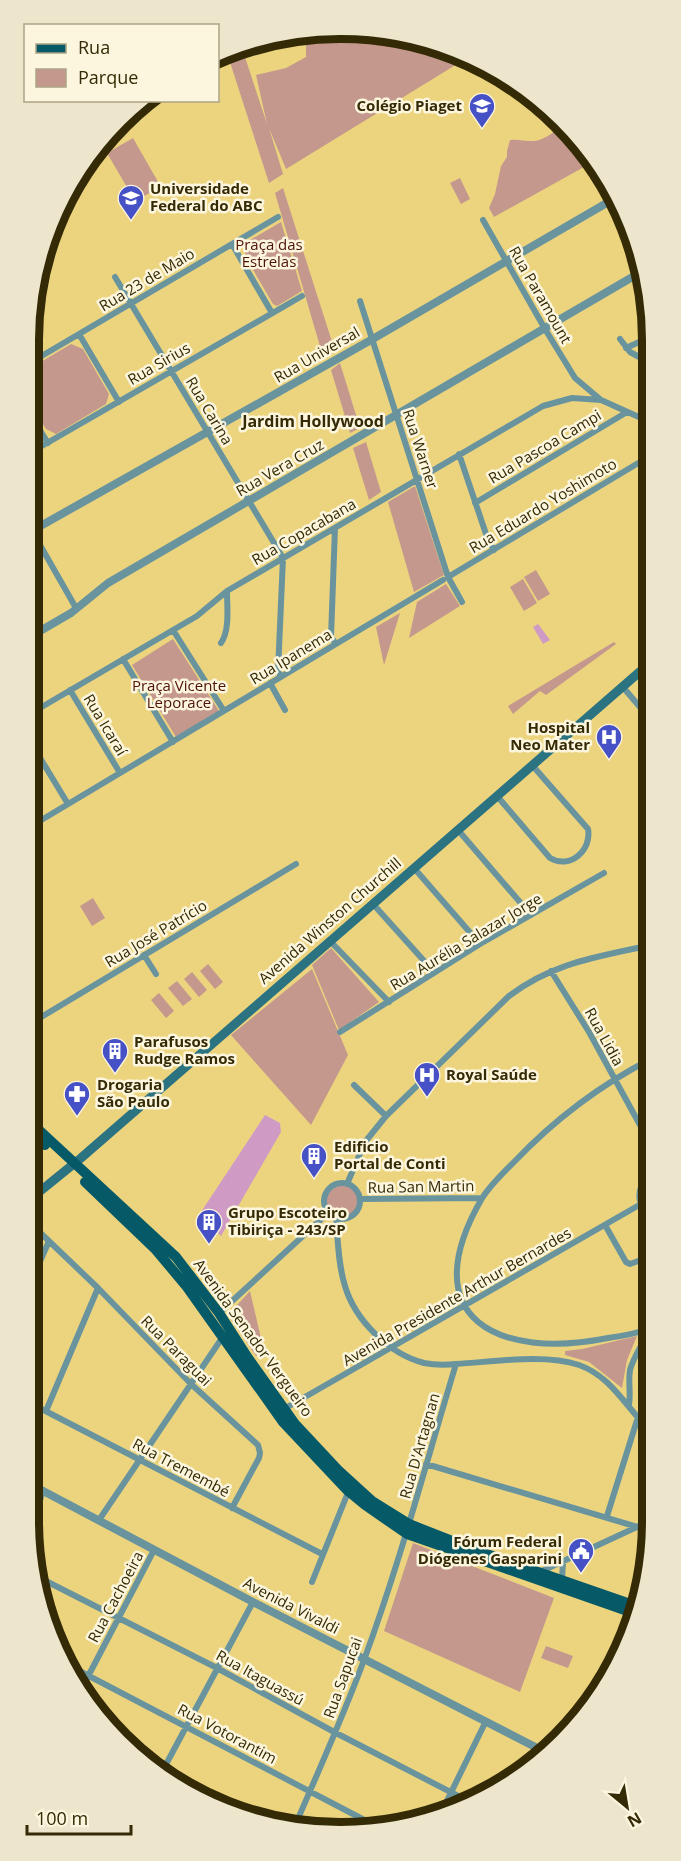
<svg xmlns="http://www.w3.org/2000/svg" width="681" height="1861" font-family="'Open Sans',sans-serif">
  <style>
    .green { fill: #c4988d }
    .water { fill: #cf9bc4 }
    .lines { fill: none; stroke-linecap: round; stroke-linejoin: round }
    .minor { stroke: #69949e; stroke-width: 6 }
    .tertiary { stroke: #69949e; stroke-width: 8 }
    .secondary { stroke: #2c7382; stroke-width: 9 }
    .primary { stroke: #065a68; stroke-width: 10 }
    .labels { text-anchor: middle; stroke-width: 5; stroke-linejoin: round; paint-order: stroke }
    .poi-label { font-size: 15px; font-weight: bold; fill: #342a05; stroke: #fdf6de; text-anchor: start }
    .park-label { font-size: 15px; fill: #4d1307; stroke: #fdf6de }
    .street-label { font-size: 15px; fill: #342a05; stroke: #fdf6de }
    .neighbourhood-label { font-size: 16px; font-weight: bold; fill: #342a05; stroke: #fdf6de }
    .rim { fill: none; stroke: #342a05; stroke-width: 8 }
  </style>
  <rect width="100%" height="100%" fill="#ecd47f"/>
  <path class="green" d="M299 31 421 39 467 58 286 169 269 128 283 174 269 183 228 56 243 51 267 124 256 75 286 68 306 57V42L297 32Z
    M561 123 575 135 593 162 494 217 489 208 495 194 501 166 507 157V151L510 140C518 139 524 141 531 141 541 142 557 132 561 123Z
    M133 138 161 187 135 201 107 153Z
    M460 178 470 199 461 204 450 183Z
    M283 188 334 348 322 353 275 193Z
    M281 222 302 291 277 306 273 304 245 256V243Z
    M71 344 83 349 109 394 106 404 56 434 46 429 29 402V369Z
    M340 363 360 428 350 433 331 370Z
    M366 442 381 492 369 500 353 448Z
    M415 486 444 575 414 592 388 502Z
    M536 570 550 594 538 601 524 577Z
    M523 579 537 603 524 611 510 587Z
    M446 584 460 606 409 638 417 602Z
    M400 613 384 665 376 627Z
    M173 639 219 711 176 737 132 665Z
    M614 642 616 644 546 695 540 691 513 714 508 706Z
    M93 898 105 918 92 926 80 906Z
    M331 948 379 1002 339 1030 312 965Z
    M208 964 223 982 215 989 200 971Z
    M312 969 348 1055 311 1125 231 1035Z
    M192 972 207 990 199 997 184 979Z
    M177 981 192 999 183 1006 168 988Z
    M159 993 174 1011 166 1018 151 1000Z
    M652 1175V1209L642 1204C642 1191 644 1185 652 1175Z
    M325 1201a17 17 0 1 1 34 0a17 17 0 1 1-34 0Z
    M250 1291 264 1351 256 1356 228 1315Z
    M637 1336 627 1360 622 1388 589 1362 565 1355V1351L582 1349Z
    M413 1543 554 1598 520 1692 384 1631Z
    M546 1646 573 1656 568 1668 541 1658Z"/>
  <path class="water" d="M538 624 550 640 543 644 533 627Z
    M265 1115 280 1123 281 1132 221 1236 199 1215Z"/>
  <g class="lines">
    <path class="minor" d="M483 220 545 329 575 378 601 400 650 422
      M232 244 272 313
      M115 277 283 558 278 671 281 677
      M360 301 448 577 462 602
      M79 334 119 402
      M620 339 630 352 650 363
      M626 348 650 337
      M28 364 278 217
      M28 411 48 443
      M28 454 302 296
      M459 454 488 540 494 550
      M475 503 627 412
      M335 528 331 637 336 644
      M32 531 76 608
      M448 577 650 456
      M173 630 224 711
      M221 643C230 630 227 607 227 591
      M123 659 173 742
      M270 683 285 710
      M622 686 651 720
      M70 690 120 773
      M28 715 197 616 227 591 543 406 572 398 601 400
      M28 738 68 804
      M497 796 550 858C570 870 592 850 588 829L532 765
      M28 828 443 580
      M458 830 531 915
      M414 868 480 944
      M373 904 434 972
      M330 941 389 1002
      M144 955 156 974
      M551 971 589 1032 652 1147
      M28 1025 296 864
      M340 1032 480 944 604 873
      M651 1059C598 1086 555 1119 514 1162 503 1173 489 1186 481 1200 413 1319 499 1360 608 1338 623 1336 638 1333 652 1328
      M354 1085 386 1116
      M652 1172C643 1181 636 1191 641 1204L652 1211
      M324 1201a18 18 0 1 1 36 0a18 18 0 1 1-36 0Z
      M347 1184 365 1142 386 1116 509 996C554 962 598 957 651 945
      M360 1199 482 1198
      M336 1218C338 1240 338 1264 345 1286 355 1320 389 1354 424 1363 434 1365 445 1365 456 1364 493 1362 544 1353 579 1365 613 1377 627 1410 652 1432
      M28 1221 98 1288 191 1384 258 1445 260 1453 259 1458 232 1508
      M605 1225 626 1262 630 1264 641 1260
      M28 1289 49 1241
      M219 1313 328 1213
      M28 1402 322 1554
      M629 1405C631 1393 628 1382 630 1370 634 1355 644 1343 649 1329
      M284 1409 641 1204
      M46 1411 98 1288
      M426 1464 651 1531
      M607 1516 638 1417
      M99 1520 222 1338
      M31 1531 43 1490
      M542 1571 652 1520
      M40 1578 217 1668 336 1733 468 1801
      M562 1580 563 1562
      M312 1582 349 1490
      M68 1665 374 1825
      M82 1688 154 1550
      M163 1770 253 1602
      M441 1813 486 1721
      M294 1828C318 1772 343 1717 364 1660 400 1563 426 1463 456 1364"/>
    <path class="tertiary" d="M28 533 371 340 617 197
      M28 638 71 613 108 583 641 272
      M28 1483 253 1602 543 1751"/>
    <path class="secondary" d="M28 1201 81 1158 651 662"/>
    <path class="primary" d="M28 1120 176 1257 219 1313 248 1358 295 1424 338 1470 372 1501 409 1524 475 1550 639 1607
      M28 1130 45 1145
      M85 1182 156 1250 187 1287 283 1422 348 1491 365 1505 407 1534 636 1614"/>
  </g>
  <defs>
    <g id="school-pin" transform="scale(1.35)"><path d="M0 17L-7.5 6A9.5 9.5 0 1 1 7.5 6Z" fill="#4651c6" stroke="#fdf6de"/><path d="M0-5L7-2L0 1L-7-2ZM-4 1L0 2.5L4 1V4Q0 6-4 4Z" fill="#fff"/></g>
    <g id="university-pin" transform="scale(1.35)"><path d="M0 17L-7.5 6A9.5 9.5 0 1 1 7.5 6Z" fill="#4651c6" stroke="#fdf6de"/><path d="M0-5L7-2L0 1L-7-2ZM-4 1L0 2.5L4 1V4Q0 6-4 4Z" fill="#fff"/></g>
    <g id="hospital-pin" transform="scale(1.35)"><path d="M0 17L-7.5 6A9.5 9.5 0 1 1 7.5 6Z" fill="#4651c6" stroke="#fdf6de"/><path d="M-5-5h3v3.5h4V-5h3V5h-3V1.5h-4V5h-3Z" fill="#fff"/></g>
    <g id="building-pin" transform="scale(1.35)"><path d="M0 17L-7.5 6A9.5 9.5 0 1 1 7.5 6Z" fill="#4651c6" stroke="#fdf6de"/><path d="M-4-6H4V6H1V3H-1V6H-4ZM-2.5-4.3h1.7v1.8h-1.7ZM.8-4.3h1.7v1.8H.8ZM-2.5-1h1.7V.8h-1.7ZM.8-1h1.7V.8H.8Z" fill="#fff"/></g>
    <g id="pharmacy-pin" transform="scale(1.35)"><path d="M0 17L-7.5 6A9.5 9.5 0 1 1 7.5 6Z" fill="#4651c6" stroke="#fdf6de"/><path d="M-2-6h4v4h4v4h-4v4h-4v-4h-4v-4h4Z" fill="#fff"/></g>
    <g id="civic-pin" transform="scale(1.35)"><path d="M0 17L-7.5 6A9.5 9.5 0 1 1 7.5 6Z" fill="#4651c6" stroke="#fdf6de"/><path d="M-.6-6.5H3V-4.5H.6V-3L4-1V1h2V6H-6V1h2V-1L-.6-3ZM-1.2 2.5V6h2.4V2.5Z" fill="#fff"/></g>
  </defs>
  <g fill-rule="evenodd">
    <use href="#school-pin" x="482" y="106"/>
    <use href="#university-pin" x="131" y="198"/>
    <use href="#hospital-pin" x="609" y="737"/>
    <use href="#building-pin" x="115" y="1051"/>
    <use href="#hospital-pin" x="427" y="1075"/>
    <use href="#pharmacy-pin" x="77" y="1094"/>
    <use href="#building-pin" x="314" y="1156"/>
    <use href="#building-pin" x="209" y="1222"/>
    <use href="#civic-pin" x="581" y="1551"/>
  </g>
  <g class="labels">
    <g class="poi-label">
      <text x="462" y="111" text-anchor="end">Colégio Piaget</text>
      <text x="150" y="194">Universidade<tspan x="150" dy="17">Federal do ABC</tspan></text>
      <text x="590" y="733" text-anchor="end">Hospital<tspan x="590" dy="17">Neo Mater</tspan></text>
      <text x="134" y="1047">Parafusos<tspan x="134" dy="17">Rudge Ramos</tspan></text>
      <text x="446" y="1080">Royal Saúde</text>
      <text x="97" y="1090">Drogaria<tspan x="97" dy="17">São Paulo</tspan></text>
      <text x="334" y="1152">Edificio<tspan x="334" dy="17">Portal de Conti</tspan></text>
      <text x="228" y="1218">Grupo Escoteiro<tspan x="228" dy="17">Tibiriça - 243/SP</tspan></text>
      <text x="562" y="1547" text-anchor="end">Fórum Federal<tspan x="562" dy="17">Diógenes Gasparini</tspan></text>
    </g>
    <g class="park-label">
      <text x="269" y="250">Praça das<tspan x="269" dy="17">Estrelas</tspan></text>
      <text x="179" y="691">Praça Vicente<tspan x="179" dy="17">Leporace</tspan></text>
    </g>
    <g class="street-label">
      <text transform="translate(147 280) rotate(-31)" y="5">Rua 23 de Maio</text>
      <text transform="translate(540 295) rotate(60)" y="5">Rua Paramount</text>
      <text transform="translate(317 355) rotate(-30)" y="5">Rua Universal</text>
      <text transform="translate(159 364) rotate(-30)" y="5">Rua Sirius</text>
      <text transform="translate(209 411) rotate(59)" y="5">Rua Carina</text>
      <text transform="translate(545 447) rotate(-31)" y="5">Rua Pascoa Campi</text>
      <text transform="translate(420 449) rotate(72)" y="5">Rua Warner</text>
      <text transform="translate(280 468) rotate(-30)" y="5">Rua Vera Cruz</text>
      <text transform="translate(543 506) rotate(-31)" y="5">Rua Eduardo Yoshimoto</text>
      <text transform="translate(304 532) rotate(-30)" y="5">Rua Copacabana</text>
      <text transform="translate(291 657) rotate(-31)" y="5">Rua Ipanema</text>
      <text transform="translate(105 725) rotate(59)" y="5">Rua Icaraí</text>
      <text transform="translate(330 921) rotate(-41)" y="5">Avenida Winston Churchill</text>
      <text transform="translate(156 934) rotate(-31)" y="5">Rua José Patrício</text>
      <text transform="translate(466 942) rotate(-31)" y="5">Rua Aurélia Salazar Jorge</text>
      <text transform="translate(604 1037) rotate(61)" y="5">Rua Lidia</text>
      <text transform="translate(421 1187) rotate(-1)" y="5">Rua San Martin</text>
      <text transform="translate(457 1297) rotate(-30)" y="5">Avenida Presidente Arthur Bernardes</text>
      <text transform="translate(253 1338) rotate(54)" y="5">Avenida Senador Vergueiro</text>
      <text transform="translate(176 1351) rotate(45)" y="5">Rua Paraguai</text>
      <text transform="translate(420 1446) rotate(-74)" y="5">Rua D'Artagnan</text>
      <text transform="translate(181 1468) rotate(28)" y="5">Rua Tremembé</text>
      <text transform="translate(116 1597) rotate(-62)" y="5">Rua Cachoeira</text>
      <text transform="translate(291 1606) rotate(27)" y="5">Avenida Vivaldi</text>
      <text transform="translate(260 1678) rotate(29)" y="5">Rua Itaguassú</text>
      <text transform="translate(343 1678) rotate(-70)" y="5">Rua Sapucai</text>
      <text transform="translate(227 1734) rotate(28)" y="5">Rua Votorantim</text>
    </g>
    <g class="neighbourhood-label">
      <text x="313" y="427">Jardim Hollywood</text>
    </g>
  </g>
  <path d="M0 0H681V1861H0ZM340 39H341A301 301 0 0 1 642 340V1521A301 301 0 0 1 341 1822H340A301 301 0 0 1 39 1521V340A301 301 0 0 1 340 39Z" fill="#ede6cd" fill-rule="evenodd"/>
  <path class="rim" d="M340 39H341A301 301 0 0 1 642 340V1521A301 301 0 0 1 341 1822H340A301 301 0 0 1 39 1521V340A301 301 0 0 1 340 39Z"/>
  <rect x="24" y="24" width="195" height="78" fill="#fdf6de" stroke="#ada487" stroke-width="1.5"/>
  <rect x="36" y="44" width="30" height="9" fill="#065a68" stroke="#ada487" stroke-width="1.5"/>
  <text x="78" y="54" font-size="18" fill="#342a05">Rua</text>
  <rect x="36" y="69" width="30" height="18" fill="#c4988d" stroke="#ada487" stroke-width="1.5"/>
  <text x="78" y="84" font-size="18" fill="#342a05">Parque</text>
  <g transform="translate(627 1807) rotate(150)" stroke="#fdf6de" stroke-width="4.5" paint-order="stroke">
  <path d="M0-4.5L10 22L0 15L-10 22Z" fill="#342a05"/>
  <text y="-9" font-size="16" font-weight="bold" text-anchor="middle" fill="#342a05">N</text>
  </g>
  <path d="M27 1825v9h104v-9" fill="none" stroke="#342a05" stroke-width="3"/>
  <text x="36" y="1825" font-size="18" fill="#342a05" stroke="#fdf6de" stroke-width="4.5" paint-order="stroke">100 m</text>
</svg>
